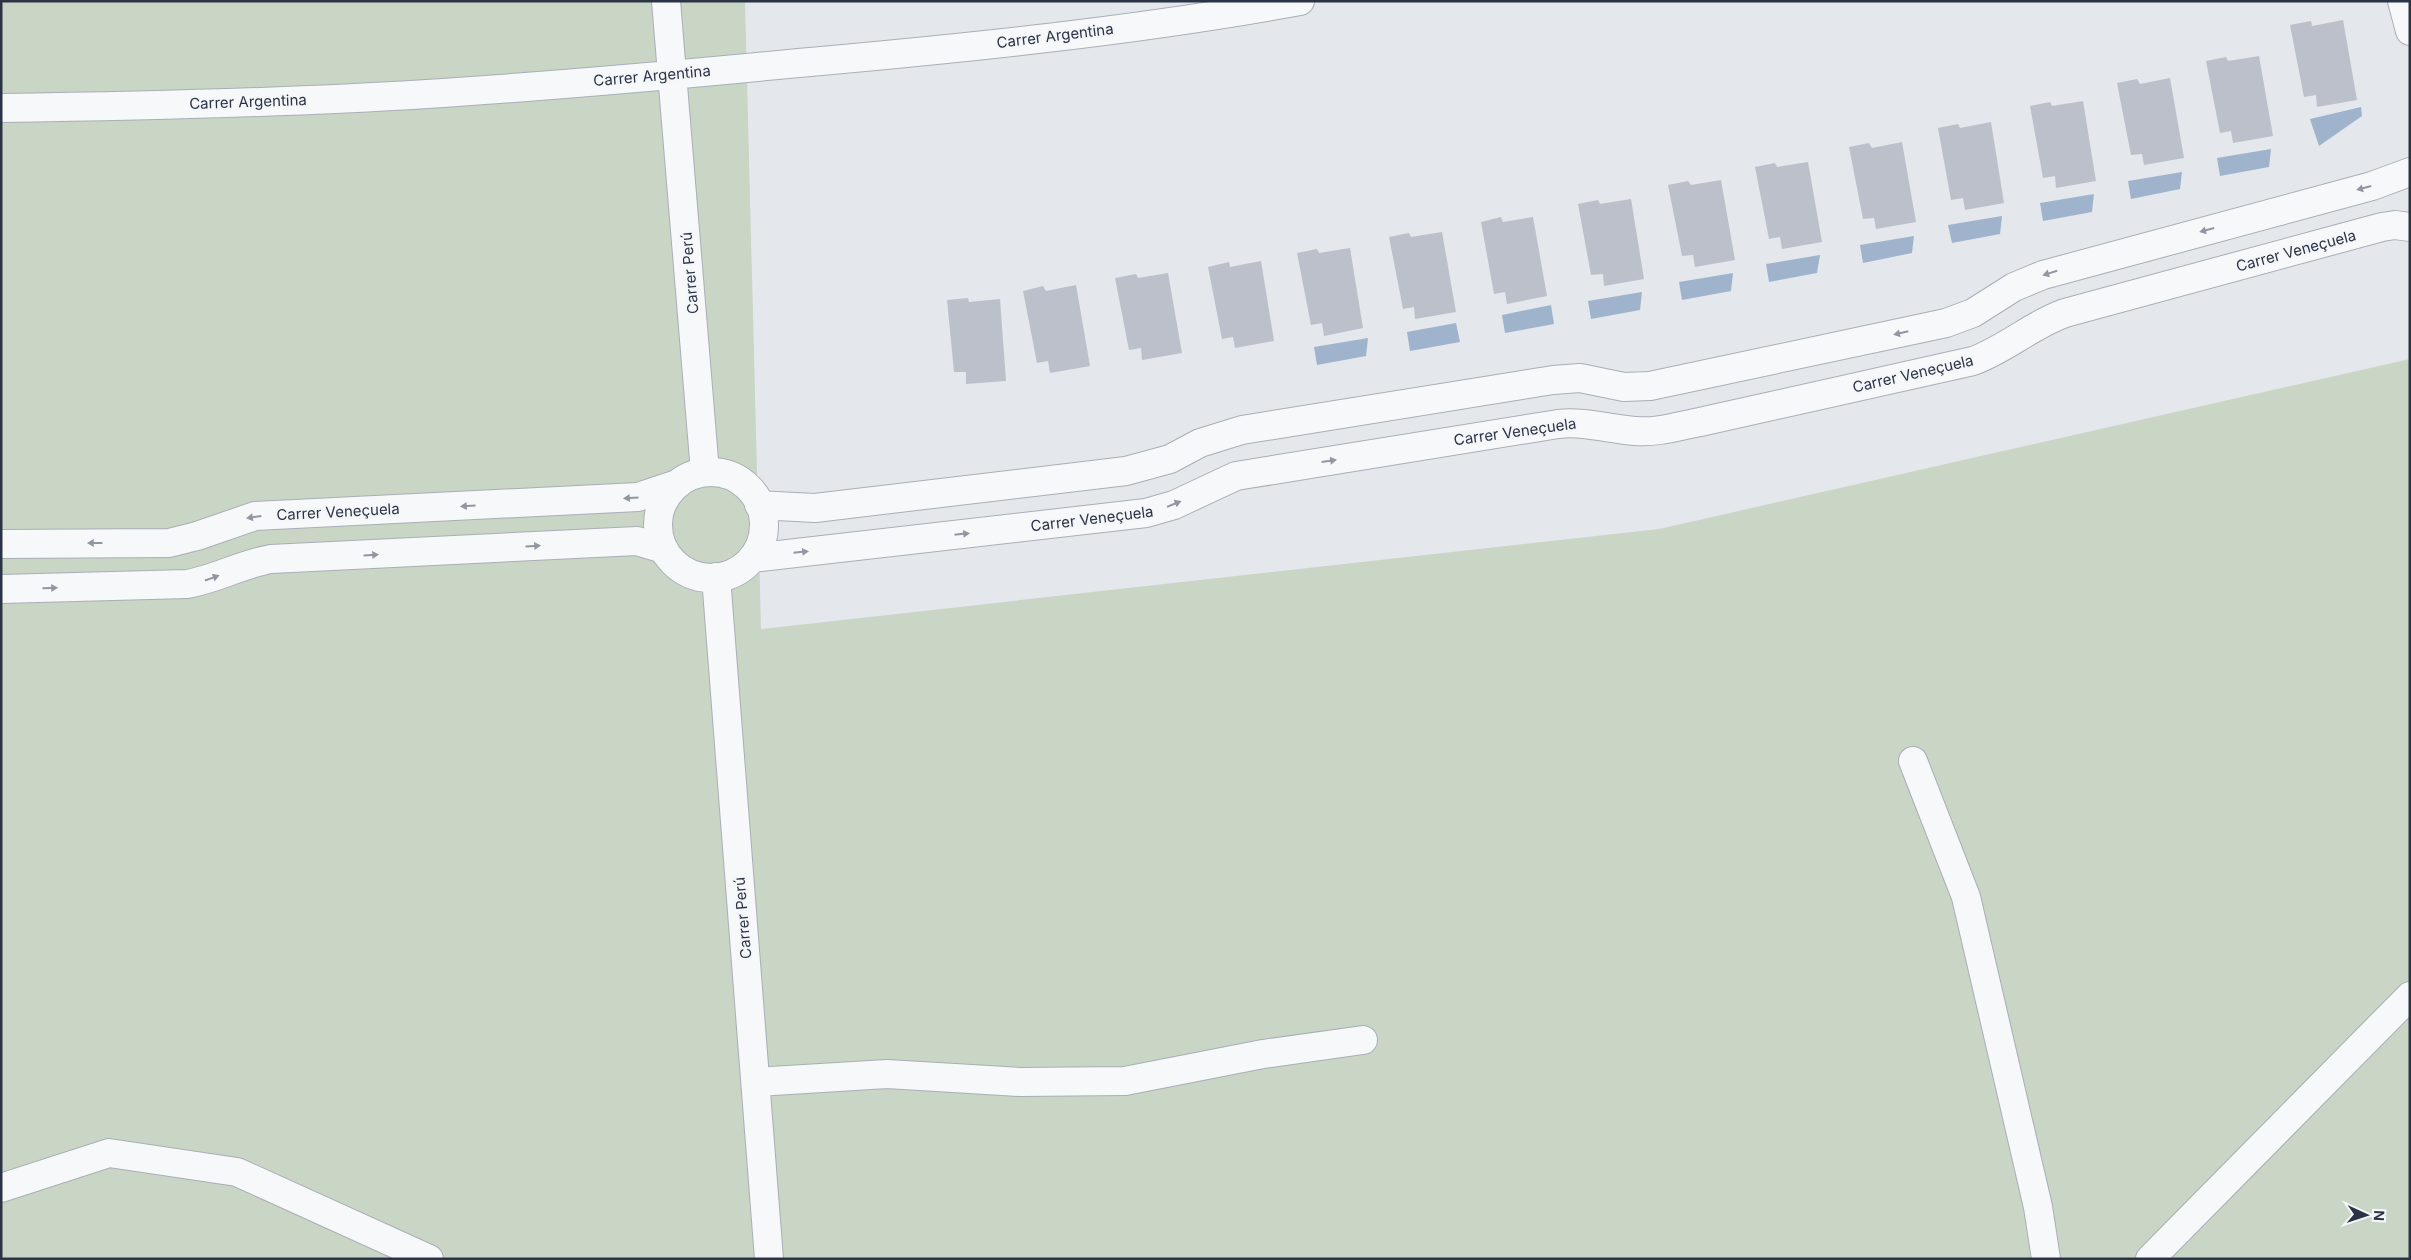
<svg xmlns="http://www.w3.org/2000/svg" width="2411" height="1260" font-family="Inter,sans-serif">
  <style>
    .green { fill: #c9d6c5 }
    .water { fill: #9fb4cc }
    .building { fill: #bbc0ca }
    .lines { fill: none; stroke-linecap: round; stroke-linejoin: round }
    .minor-casing { stroke: #a9aeb7; stroke-width: 30 }
    .minor { stroke: #f7f8fa; stroke-width: 28 }
    .oneway { fill: #9196a0 }
    .labels { text-anchor: middle; stroke-width: 4; stroke-linejoin: round; paint-order: stroke }
    .street-label { font-size: 15px; fill: #2b3445; stroke: #f4f6f9 }
  </style>
  <rect width="100%" height="100%" fill="#e4e7ec"/>
  <path class="green" d="M1 1H745L761 629 1659 529 2410 359V1259H1Z"/>
  <path class="water" d="M2361 107 2362 116 2319 146 2310 119Z
    M2271 149 2269 167 2220 176 2217 158Z
    M2182 172 2180 189 2131 199 2128 181Z
    M2094 194 2092 212 2043 221 2040 203Z
    M2002 216 2000 234 1952 243 1948 225Z
    M1914 236 1912 253 1863 263 1860 245Z
    M1820 255 1817 273 1769 282 1766 264Z
    M1733 273 1731 291 1682 300 1679 282Z
    M1642 292 1640 310 1591 319 1588 301Z
    M1551 305 1554 324 1505 333 1502 315Z
    M1456 323 1460 342 1410 351 1407 332Z
    M1368 338 1366 356 1317 365 1314 347Z"/>
  <path class="building" d="M2343 20 2357 100 2317 107 2316 95 2304 97 2290 25 2311 21 2312 26Z
    M2259 56 2273 136 2233 143 2231 131 2220 133 2206 61 2226 57 2228 61Z
    M2170 78 2184 158 2144 165 2142 154 2131 155 2117 83 2137 79 2140 84Z
    M2083 101 2096 181 2056 188 2055 176 2043 178 2030 106 2050 102 2052 106Z
    M1991 122 2004 203 1965 210 1963 198 1951 200 1938 128 1958 124 1960 128Z
    M1902 142 1916 222 1876 229 1874 218 1863 219 1849 147 1869 143 1872 148Z
    M1808 162 1822 242 1782 249 1780 237 1769 239 1755 167 1775 163 1777 167Z
    M1721 180 1735 260 1695 267 1693 255 1682 256 1668 185 1688 181 1691 185Z
    M1631 199 1644 279 1604 286 1603 274 1591 275 1578 204 1598 200 1600 204Z
    M1501 217 1503 222 1533 217 1547 296 1507 304 1505 292 1494 294 1481 222Z
    M1442 232 1456 312 1415 319 1414 307 1403 309 1389 237 1409 233 1411 237Z
    M1350 248 1363 328 1324 336 1322 323 1311 325 1297 253 1317 249 1319 253Z
    M1261 261 1274 341 1235 348 1233 337 1222 339 1208 267 1229 262 1230 267Z
    M1168 273 1182 353 1142 360 1141 348 1129 350 1115 278 1136 274 1138 278Z
    M1076 285 1090 366 1050 373 1048 361 1037 363 1023 291 1043 286 1046 291Z
    M968 298 969 302 1000 299 1006 381 966 384V372H954L947 300Z"/>
  <g class="lines">
    <g class="minor-casing">
      <path id="minor" d="M666 1 705 472
        M2402 1 2410 31
        M1 108C143 106 285 103 427 94 551 86 675 75 799 63 966 48 1135 31 1300 1
        M658 525a53 53 0 1 1 106 0a53 53 0 1 1-106 0Z
        M759 505 815 508 1126 471 1170 459 1200 443 1242 430 1553 380 1580 378 1624 387 1650 386 1946 323 1973 313 2014 287 2043 275 2372 186 2410 172
        M1 544 169 543 197 536 255 516 638 497 677 484
        M752 558 1146 513 1174 505 1236 476 1558 424C1585 421 1609 429 1635 431 1657 433 1679 426 1700 422L1973 361C2008 348 2031 325 2065 313L2382 227 2395 225 2410 227
        M716 577 769 1259
        M1 589 187 584C216 579 242 564 271 559L637 541 664 549
        M1913 761 1966 897 2038 1207 2046 1259
        M756 1082 887 1074 1020 1082 1125 1081 1263 1054 1363 1040
        M1 1188 109 1153 237 1172 429 1259
        M2150 1259 2410 996"/>
    </g>
    <use href="#minor" class="minor"/>
  </g>
  <defs><path id="oneway-solid" d="M-6-.8H1V-3.2L6.5 0L1 3.2V.8H-6Z" transform="scale(1.25)"/></defs>
  <g class="oneway">
    <use href="#oneway-solid" transform="translate(2364 188) rotate(165)"/>
    <use href="#oneway-solid" transform="translate(2207 230) rotate(165)"/>
    <use href="#oneway-solid" transform="translate(2050 273) rotate(163)"/>
    <use href="#oneway-solid" transform="translate(1901 333) rotate(167)"/>
    <use href="#oneway-solid" transform="translate(1329 461) rotate(-8)"/>
    <use href="#oneway-solid" transform="translate(631 498) rotate(176)"/>
    <use href="#oneway-solid" transform="translate(1174 504) rotate(-22)"/>
    <use href="#oneway-solid" transform="translate(468 506) rotate(177)"/>
    <use href="#oneway-solid" transform="translate(254 517) rotate(172)"/>
    <use href="#oneway-solid" transform="translate(962 534) rotate(-6)"/>
    <use href="#oneway-solid" transform="translate(95 543) rotate(180)"/>
    <use href="#oneway-solid" transform="translate(533 546) rotate(-3)"/>
    <use href="#oneway-solid" transform="translate(801 552) rotate(-6)"/>
    <use href="#oneway-solid" transform="translate(371 555) rotate(-3)"/>
    <use href="#oneway-solid" transform="translate(212 578) rotate(-19)"/>
    <use href="#oneway-solid" transform="translate(50 588) rotate(-1)"/>
  </g>
  <g class="labels">
    <g class="street-label">
      <text transform="translate(1055 36) rotate(-7)" y="5">Carrer Argentina</text>
      <text transform="translate(652 76) rotate(-5)" y="5">Carrer Argentina</text>
      <text transform="translate(248 102) rotate(-2)" y="5">Carrer Argentina</text>
      <text transform="translate(2296 251) rotate(-15)" y="5">Carrer Veneçuela</text>
      <text transform="translate(690 273) rotate(-95)" y="5">Carrer Perú</text>
      <text transform="translate(1913 374) rotate(-13)" y="5">Carrer Veneçuela</text>
      <text transform="translate(1515 432) rotate(-8)" y="5">Carrer Veneçuela</text>
      <text transform="translate(338 512) rotate(-3)" y="5">Carrer Veneçuela</text>
      <text transform="translate(1092 519) rotate(-7)" y="5">Carrer Veneçuela</text>
      <text transform="translate(743 918) rotate(-95)" y="5">Carrer Perú</text>
    </g>
  </g>
  <rect width="2411" height="1260" fill="none" stroke="#2b3445" stroke-width="5"/>
  <g transform="translate(2366 1215) rotate(93)" stroke="#f4f6f9" stroke-width="4" paint-order="stroke">
  <path d="M0-4L9 19L0 12L-9 19Z" fill="#2b3445"/>
  <text y="-8" font-size="14" font-weight="bold" text-anchor="middle" fill="#2b3445">N</text>
  </g>
</svg>
